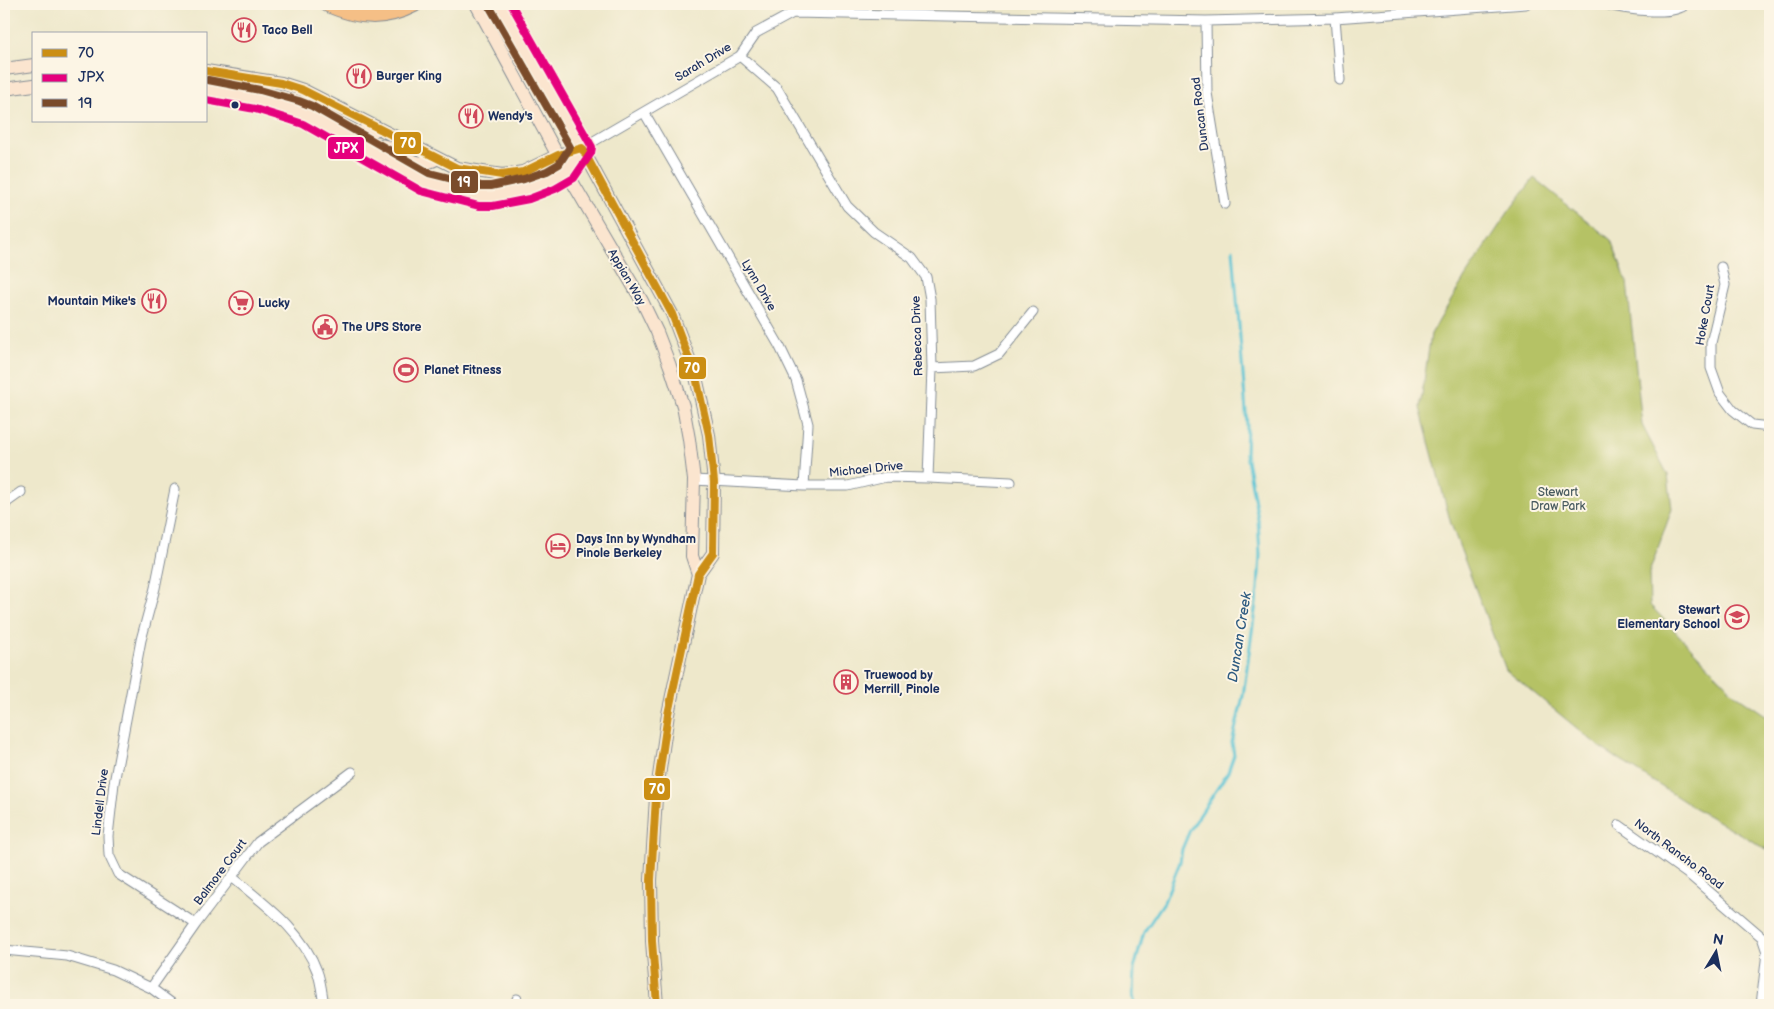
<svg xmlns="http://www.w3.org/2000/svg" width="1774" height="1009" font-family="'Balsamiq Sans',sans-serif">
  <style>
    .green { fill: #b5c265; stroke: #687862 }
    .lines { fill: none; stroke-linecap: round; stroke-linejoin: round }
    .stream { stroke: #59c3d4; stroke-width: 3 }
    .minor-casing { stroke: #848c94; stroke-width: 11 }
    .secondary-casing { stroke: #848c94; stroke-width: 14 }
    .motorway-casing { stroke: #848c94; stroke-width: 18 }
    .minor { stroke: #fff; stroke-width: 9 }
    .secondary { stroke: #fbe5cf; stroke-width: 12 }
    .motorway { stroke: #f5bf86; stroke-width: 16 }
    .bus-1-casing { stroke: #fcf5e5; stroke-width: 11 }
    .bus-2-casing { stroke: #fcf5e5; stroke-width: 11 }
    .bus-3-casing { stroke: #fcf5e5; stroke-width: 11 }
    .bus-1 { stroke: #cb8e13; stroke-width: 8 }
    .bus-2 { stroke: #e5007d; stroke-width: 8 }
    .bus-3 { stroke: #7a4b2a; stroke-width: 8 }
    .bus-dot { fill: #1b2f5e; stroke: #fcf5e5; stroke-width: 2 }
    .labels { text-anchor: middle; stroke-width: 4; stroke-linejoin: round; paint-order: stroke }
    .poi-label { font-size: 12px; font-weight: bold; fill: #1b2f5e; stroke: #fcf5e5; text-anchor: start }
    .street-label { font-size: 12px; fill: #1b2f5e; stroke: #fcf5e5 }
    .park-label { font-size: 12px; fill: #495b60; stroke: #fcf5e5 }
    .water-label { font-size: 14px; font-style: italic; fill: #2e5b81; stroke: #fcf5e5 }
    .line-badge { stroke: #fcf5e5; stroke-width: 2 }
    .badge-label { font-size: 14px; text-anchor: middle; font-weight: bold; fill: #fff }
  </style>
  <rect width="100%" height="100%" fill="#fcf5e5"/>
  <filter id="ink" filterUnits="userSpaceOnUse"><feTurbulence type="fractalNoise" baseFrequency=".02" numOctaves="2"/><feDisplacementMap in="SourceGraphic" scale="10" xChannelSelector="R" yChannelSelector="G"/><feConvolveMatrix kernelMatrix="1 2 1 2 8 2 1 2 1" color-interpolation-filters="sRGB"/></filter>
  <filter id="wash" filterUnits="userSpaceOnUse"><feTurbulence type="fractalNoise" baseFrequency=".0096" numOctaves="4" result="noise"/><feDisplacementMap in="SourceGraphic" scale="20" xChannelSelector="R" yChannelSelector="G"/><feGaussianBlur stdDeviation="1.12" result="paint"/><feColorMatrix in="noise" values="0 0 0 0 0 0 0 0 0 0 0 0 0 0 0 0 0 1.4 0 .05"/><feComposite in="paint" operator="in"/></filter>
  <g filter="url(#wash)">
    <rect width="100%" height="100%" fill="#eee8cb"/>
    <path class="green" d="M1534 178 1611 240 1627 282 1642 425 1668 475 1672 509 1649 573 1650 605 1736 695 1770 718V851L1693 807 1601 748 1506 670 1451 524 1420 408 1431 334 1465 277 1509 211Z"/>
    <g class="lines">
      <path class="stream" d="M1135 1005 1133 995 1134 969 1144 932 1164 902 1180 862 1182 849 1190 830 1228 772 1234 755 1232 743 1243 696 1258 589 1260 555 1258 519 1246 454 1247 425 1233 249"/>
    </g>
  </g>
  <g filter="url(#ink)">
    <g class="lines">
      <g class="minor-casing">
        <path id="minor" d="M1605 4C1622 9 1673 17 1686 4
          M1335 18 1340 80
          M1206 21 1207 93 1225 204
          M740 56 777 88 847 206 874 232 912 258 926 277 930 299 932 368 928 478
          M644 112 780 347 796 380 808 424 804 486
          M582 148 740 56 756 33 793 13 1206 21 1335 18 1526 4
          M1721 267 1725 285 1711 343V368L1720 393 1733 410 1752 425 1770 427
          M932 368 974 366 999 354 1033 312
          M694 480 804 486H848L886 477 928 478 1011 482
          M175 489 155 588 141 640 114 783 108 836 109 855 118 874 196 924
          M4 508 7 502 21 492
          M1619 825 1692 877 1762 937 1767 952 1761 1005
          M232 877C264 904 302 930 317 971 321 981 322 994 324 1005
          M4 950 67 956 113 970 151 988 174 1005
          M151 988 196 924 258 842 352 772
          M517 999 518 1005"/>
      </g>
      <g class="secondary-casing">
        <path id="secondary" d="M476 4 566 171 642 301 657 332 670 366 683 406 689 439 694 480 692 556 698 574
          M500 4 582 148 672 314 696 377 709 435 714 482 713 553 698 574 668 714 656 797 651 880 652 941 657 1005
          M4 69 34 65
          M206 71 281 83 303 90 457 168 502 175 523 172 558 155 582 148
          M4 89 34 85
          M206 90C241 96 275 101 307 115L425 182 452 190 480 196H492L527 189 551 180 566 171 582 148
          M329 119 358 132 368 133 377 129
          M361 145C369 145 377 144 385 146 402 152 417 171 436 159"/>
      </g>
      <g class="motorway-casing">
        <path id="motorway" d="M328 4C359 17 383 20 414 4"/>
      </g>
      <use href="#minor" class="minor"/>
      <use href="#secondary" class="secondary"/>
      <use href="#motorway" class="motorway"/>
      <g class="bus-1-casing">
        <path id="bus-1" d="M206 71 281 83 303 90 457 168 502 175 523 172 558 155 582 148 672 314 696 377 709 435 714 482 713 553 698 574 668 714 656 797 651 880 652 941 657 1005"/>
      </g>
      <g class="bus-2-casing">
        <path id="bus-2" d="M206 100 255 109 291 120 303 124 421 191 479 206H493L529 199 555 189 574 178 591 153 592 147 511 4"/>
      </g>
      <g class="bus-3-casing">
        <path id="bus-3" d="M208 80 260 90 299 101 312 106 429 173 481 186H491L524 179 547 171 559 164 570 147 491 9"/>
      </g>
      <use href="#bus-1" class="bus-1"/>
      <use href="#bus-2" class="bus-2"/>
      <use href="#bus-3" class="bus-3"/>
    </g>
  </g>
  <defs>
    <g id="restaurant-ring" transform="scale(1.25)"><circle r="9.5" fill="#fcf5e5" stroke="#d1495b" stroke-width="1.5"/><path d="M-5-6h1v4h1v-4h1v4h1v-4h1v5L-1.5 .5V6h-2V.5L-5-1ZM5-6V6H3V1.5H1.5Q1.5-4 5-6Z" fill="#d1495b"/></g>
    <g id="supermarket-ring" transform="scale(1.25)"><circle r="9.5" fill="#fcf5e5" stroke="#d1495b" stroke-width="1.5"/><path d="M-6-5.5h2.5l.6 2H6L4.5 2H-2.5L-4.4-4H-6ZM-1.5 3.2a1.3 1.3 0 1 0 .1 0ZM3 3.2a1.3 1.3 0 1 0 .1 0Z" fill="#d1495b"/></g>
    <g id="civic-ring" transform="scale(1.25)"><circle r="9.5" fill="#fcf5e5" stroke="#d1495b" stroke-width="1.5"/><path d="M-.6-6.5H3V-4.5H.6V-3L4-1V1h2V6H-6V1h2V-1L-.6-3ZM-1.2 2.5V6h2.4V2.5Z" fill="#d1495b"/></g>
    <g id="stadium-ring" transform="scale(1.25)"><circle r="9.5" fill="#fcf5e5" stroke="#d1495b" stroke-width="1.5"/><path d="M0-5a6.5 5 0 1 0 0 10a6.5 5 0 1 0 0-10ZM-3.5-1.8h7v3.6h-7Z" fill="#d1495b"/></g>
    <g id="hotel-ring" transform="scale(1.25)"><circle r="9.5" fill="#fcf5e5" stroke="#d1495b" stroke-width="1.5"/><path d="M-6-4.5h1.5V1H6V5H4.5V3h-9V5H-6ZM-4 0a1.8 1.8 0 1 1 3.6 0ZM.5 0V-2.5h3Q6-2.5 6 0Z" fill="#d1495b"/></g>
    <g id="school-ring" transform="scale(1.25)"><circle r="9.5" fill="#fcf5e5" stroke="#d1495b" stroke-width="1.5"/><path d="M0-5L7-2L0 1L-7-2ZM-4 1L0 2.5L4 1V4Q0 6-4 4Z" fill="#d1495b"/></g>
    <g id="building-ring" transform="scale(1.25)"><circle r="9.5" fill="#fcf5e5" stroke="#d1495b" stroke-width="1.5"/><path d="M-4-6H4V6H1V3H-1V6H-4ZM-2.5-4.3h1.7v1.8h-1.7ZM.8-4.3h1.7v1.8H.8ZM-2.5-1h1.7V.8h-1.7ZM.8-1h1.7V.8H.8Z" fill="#d1495b"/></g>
  </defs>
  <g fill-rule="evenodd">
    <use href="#restaurant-ring" x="244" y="30"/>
    <use href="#restaurant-ring" x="359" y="76"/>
    <use href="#restaurant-ring" x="471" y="116"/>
    <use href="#restaurant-ring" x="154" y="301"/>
    <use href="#supermarket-ring" x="241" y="303"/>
    <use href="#civic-ring" x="325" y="327"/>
    <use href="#stadium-ring" x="406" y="370"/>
    <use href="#hotel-ring" x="558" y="546"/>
    <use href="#school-ring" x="1737" y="617"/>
    <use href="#building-ring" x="846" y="682"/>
  </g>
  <circle class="bus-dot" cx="235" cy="105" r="4.5"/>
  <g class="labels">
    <g class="poi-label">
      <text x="262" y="34">Taco Bell</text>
      <text x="376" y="80">Burger King</text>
      <text x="488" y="120">Wendy's</text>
      <text x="136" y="305" text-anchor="end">Mountain Mike's</text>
      <text x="258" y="307">Lucky</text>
      <text x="342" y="331">The UPS Store</text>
      <text x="424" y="374">Planet Fitness</text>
      <text x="576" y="543">Days Inn by Wyndham<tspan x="576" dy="14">Pinole Berkeley</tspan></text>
      <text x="1720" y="614" text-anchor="end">Stewart<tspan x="1720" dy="14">Elementary School</tspan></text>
      <text x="864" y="679">Truewood by<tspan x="864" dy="14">Merrill, Pinole</tspan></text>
    </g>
    <g class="street-label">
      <text transform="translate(703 62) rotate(-31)" y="4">Sarah Drive</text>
      <text transform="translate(1200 114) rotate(-97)" y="4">Duncan Road</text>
      <text transform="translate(627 277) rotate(60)" y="4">Appian Way</text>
      <text transform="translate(759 285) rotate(60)" y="4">Lynn Drive</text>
      <text transform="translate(1705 315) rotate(-80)" y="4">Hoke Court</text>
      <text transform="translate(917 336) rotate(-92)" y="4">Rebecca Drive</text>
      <text transform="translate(866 469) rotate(-6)" y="4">Michael Drive</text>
      <text transform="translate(100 802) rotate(-83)" y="4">Lindell Drive</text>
      <text transform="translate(1679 854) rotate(37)" y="4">North Rancho Road</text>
      <text transform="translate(220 872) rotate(-53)" y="4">Balmore Court</text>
    </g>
    <g class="park-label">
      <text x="1558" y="496">Stewart<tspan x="1558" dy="14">Draw Park</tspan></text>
    </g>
    <g class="water-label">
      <text transform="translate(1239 637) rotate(-81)" y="5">Duncan Creek</text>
    </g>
  </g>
  <g class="line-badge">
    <rect x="393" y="131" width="29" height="24" rx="5" fill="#cb8e13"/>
    <rect x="327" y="136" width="38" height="24" rx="5" fill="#e5007d"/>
    <rect x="450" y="170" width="29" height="24" rx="5" fill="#7a4b2a"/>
    <rect x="678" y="356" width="29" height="24" rx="5" fill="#cb8e13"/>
    <rect x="643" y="777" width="28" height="24" rx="5" fill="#cb8e13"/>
  </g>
  <g class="badge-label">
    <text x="408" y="148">70</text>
    <text x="346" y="153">JPX</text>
    <text x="464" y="187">19</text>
    <text x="692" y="373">70</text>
    <text x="657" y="794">70</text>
  </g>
  <rect width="1774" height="1009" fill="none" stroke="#fcf5e5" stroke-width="20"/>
  <rect x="32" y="32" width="175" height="90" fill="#fcf5e5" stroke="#a2a6af"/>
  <rect x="42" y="49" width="25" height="8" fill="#cb8e13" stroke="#a2a6af"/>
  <text x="78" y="58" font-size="15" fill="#1b2f5e">70</text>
  <rect x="42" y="74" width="25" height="8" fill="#e5007d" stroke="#a2a6af"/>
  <text x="78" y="82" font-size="15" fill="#1b2f5e">JPX</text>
  <rect x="42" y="99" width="25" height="8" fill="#7a4b2a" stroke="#a2a6af"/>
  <text x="78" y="108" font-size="15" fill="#1b2f5e">19</text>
  <g transform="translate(1716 952) rotate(10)" stroke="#fcf5e5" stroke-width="4" paint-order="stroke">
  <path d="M0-4L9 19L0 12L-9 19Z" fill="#1b2f5e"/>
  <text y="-8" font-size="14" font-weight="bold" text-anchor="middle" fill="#1b2f5e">N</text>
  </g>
</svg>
